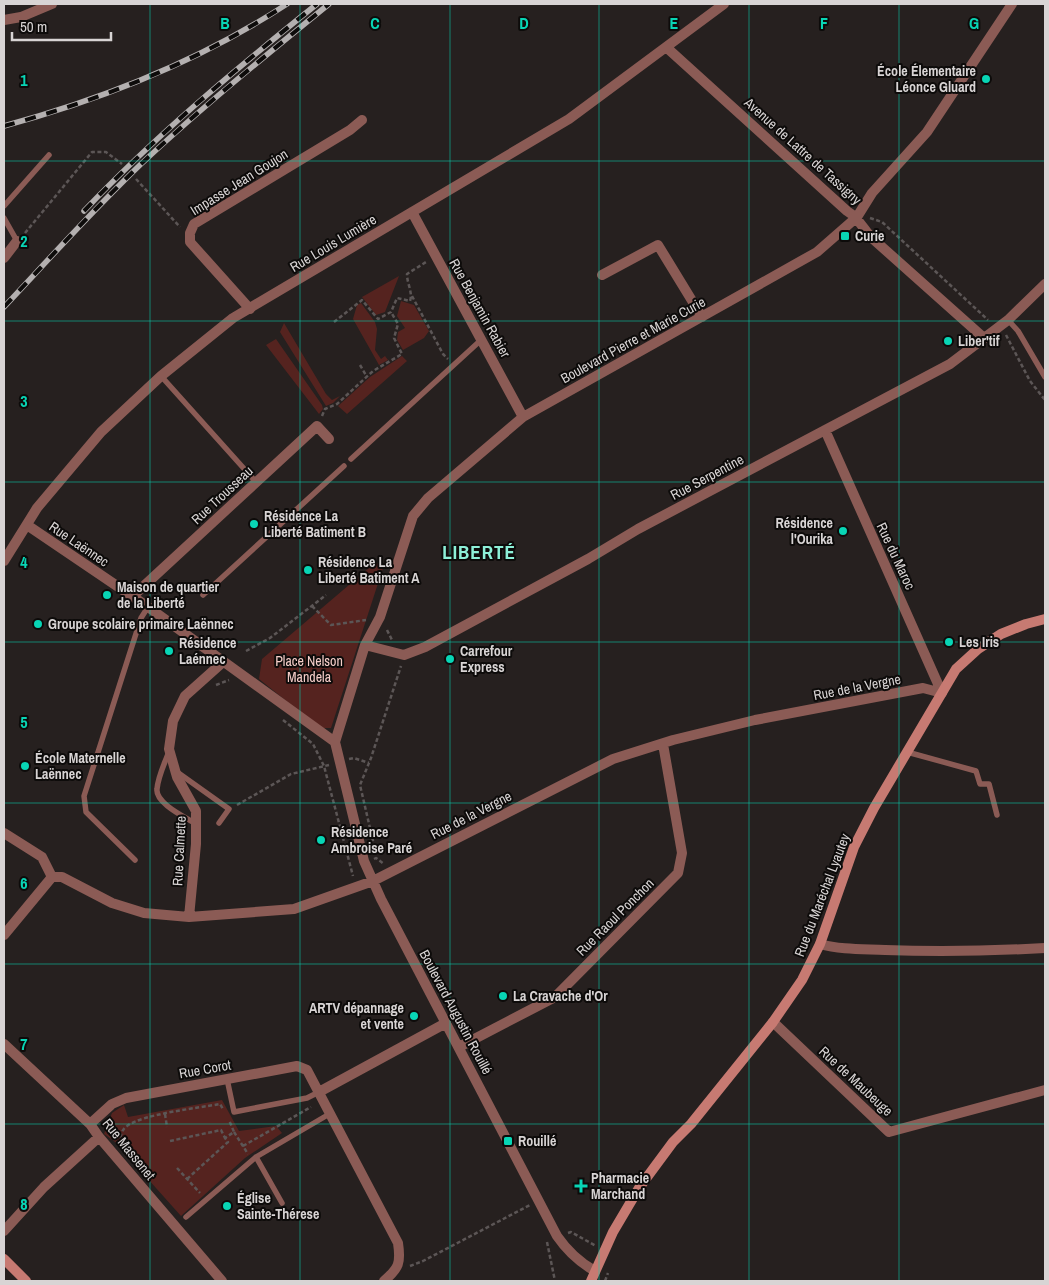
<svg xmlns="http://www.w3.org/2000/svg" width="1049" height="1285" font-family="'Archivo Narrow',sans-serif">
  <style>
    .green { fill: #55231f }
    .lines { fill: none; stroke-linecap: round; stroke-linejoin: round }
    .path { stroke: #5c5656; stroke-width: 2.5; stroke-dasharray: 4 2.5; stroke-linecap: butt }
    .service { stroke: #8b5b55; stroke-width: 5.5 }
    .minor { stroke: #8b5b55; stroke-width: 10 }
    .secondary { stroke: #c77a72; stroke-width: 10 }
    .rail-casing { stroke: #b4b0b0; stroke-width: 5.5 }
    .rail { stroke: #0d0b0a; stroke-width: 4; stroke-dasharray: 11; stroke-linecap: butt }
    .grid { fill: none; stroke: #08d5b5; stroke-width: 1; stroke-opacity: 0.55 }
    .poi-dot { fill: #08d5b5; stroke: #0d0b0a; stroke-width: 2 }
    .labels { text-anchor: middle; stroke-width: 4; stroke-linejoin: round; paint-order: stroke }
    .poi-label { font-size: 14px; font-weight: bold; fill: #d8d4d4; stroke: #0d0b0a; text-anchor: start }
    .street-label { font-size: 14px; fill: #d8d4d4; stroke: #0d0b0a }
    .park-label { font-size: 14px; fill: #f6cec9; stroke: #0d0b0a }
    .district-label { font-size: 19px; font-weight: bold; letter-spacing: 1px; fill: #8df0d8; stroke: #0d0b0a }
    .grid-label { font-size: 16px; text-anchor: middle; font-weight: bold; fill: #08d5b5; stroke: #0d0b0a; stroke-width: 4; stroke-linejoin: round; paint-order: stroke }
  </style>
  <rect width="100%" height="100%" fill="#26201f"/>
  <path class="green" d="M399 276 385 312 376 315 362 297Z
    M401 301 414 305 429 331 424 338 403 350 397 340 398 332 405 328 397 316Z
    M361 303 375 322 377 329 375 350 381 359 385 356 388 360 379 365 353 319 357 305Z
    M284 323 326 394 332 400 340 396 333 403 326 406 280 332Z
    M276 339 322 405 323 409 319 414 266 345Z
    M402 356 407 361 347 414 338 406 370 377Z
    M376 562 383 568 331 728H320L259 679 262 659Z
    M222 1100 239 1131 276 1126 282 1133 245 1158 181 1216 114 1141 104 1134 112 1113 124 1105 128 1117Z"/>
  <g class="lines">
    <path class="path" d="M136 179 180 227
      M870 218 882 222 988 320
      M25 233 92 152H106L122 164
      M412 296 443 354 448 359
      M334 322 362 300 378 319 391 312 397 298 410 301C413 292 407 284 407 274L426 262
      M1006 335 1030 381 1045 400
      M360 365 367 377
      M322 416 325 409 337 404 373 371 402 354 394 338 398 324 391 312
      M312 606 331 625 366 620
      M387 630 392 640
      M246 651 270 638 326 595
      M216 685 229 680
      M283 720 313 744 324 766 353 876
      M349 759 354 758 369 763
      M237 805 291 774 329 765
      M376 854 360 785 371 758 401 666
      M374 859 376 858 384 864
      M165 1114 167 1127
      M234 1132 248 1154
      M170 1141 221 1130 225 1138
      M120 1144C120 1137 121 1130 127 1126 143 1114 198 1108 220 1104L223 1109
      M243 1146 311 1107
      M177 1168 200 1193
      M187 1179 228 1142 225 1138 234 1132 229 1120
      M568 1233 571 1232 596 1246
      M547 1242 555 1281
      M410 1266 423 1261 530 1205
      M605 1281 608 1273"/>
    <path class="service" d="M4 206 49 155
      M4 218 17 241
      M1008 320 1018 331 1045 377
      M161 376 256 482
      M351 459 481 340
      M203 595 344 466
      M169 751C165 763 158 776 157 789 155 803 185 817 196 824
      M907 752 976 771 980 784H989L997 815
      M177 772 229 809 219 823
      M135 860 86 812 84 796 141 618 148 607
      M227 1079 234 1112 307 1098 319 1092
      M256 1157 282 1203
      M186 1217 256 1157 331 1113"/>
    <path class="minor" d="M4 20 21 17 52 4
      M666 47 847 211C859 218 863 229 873 239L984 338
      M412 212 523 417
      M4 258 17 241
      M602 275 658 245 702 317
      M250 309 190 242V233L194 224 350 130 362 120
      M825 430 942 693
      M27 525 148 607 335 742
      M4 561 37 508 101 432 161 376 233 318 569 119 724 4
      M133 596 317 426 329 439
      M365 645 404 655 425 647 588 559 638 529 950 364 1008 320 1045 284
      M4 833 42 857 52 877H62L112 903 144 913 189 917 294 909 373 881 613 759 673 740 755 720 923 688 942 693
      M189 917 196 844V811L177 777 169 749 173 721 185 696 223 662
      M4 935 52 877
      M820 944C841 950 863 949 885 950 938 952 992 951 1045 948
      M773 1022 889 1132 1045 1090
      M4 1044 90 1124 99 1137 222 1281
      M459 1047 555 997 678 873 682 853 663 744
      M319 1092 446 1023
      M90 1124 112 1104 126 1098 297 1066 307 1070 398 1243C401 1263 399 1268 384 1281
      M4 1231 44 1187 99 1137
      M595 1271C579 1262 568 1252 557 1236L381 899 364 861 335 742 365 645 380 617 413 516 428 498 523 417 817 252 857 217 872 193 927 132 1012 4"/>
    <path class="secondary" d="M4 1259 26 1281
      M591 1281 613 1232 639 1188 673 1142 691 1124 773 1022 802 980 820 944 854 847 874 808 956 669 978 649 1001 634 1026 624 1045 619"/>
    <g class="rail-casing">
      <path id="rail" d="M4 126C103 99 200 61 287 4
        M84 211C155 136 236 69 317 4
        M4 307C49 259 93 210 141 164 201 108 265 56 329 4"/>
    </g>
    <use href="#rail" class="rail"/>
  </g>
  <path class="grid" d="M150 4V1281M300 4V1281M450 4V1281M599 4V1281M749 4V1281M899 4V1281M4 161H1045M4 321H1045M4 482H1045M4 642H1045M4 803H1045M4 964H1045M4 1124H1045"/>
  <g class="poi-dot">
    <circle cx="986" cy="79" r="5"/>
    <rect x="840" y="231" width="10" height="10" rx="2.5"/>
    <circle cx="948" cy="341" r="5"/>
    <circle cx="254" cy="524" r="5"/>
    <circle cx="843" cy="531" r="5"/>
    <circle cx="308" cy="570" r="5"/>
    <circle cx="107" cy="595" r="5"/>
    <circle cx="38" cy="624" r="5"/>
    <circle cx="949" cy="642" r="5"/>
    <circle cx="169" cy="651" r="5"/>
    <circle cx="450" cy="659" r="5"/>
    <circle cx="25" cy="766" r="5"/>
    <circle cx="321" cy="840" r="5"/>
    <circle cx="503" cy="996" r="5"/>
    <circle cx="414" cy="1016" r="5"/>
    <rect x="503" y="1136" width="10" height="10" rx="2.5"/>
    <path d="M578.5 1178.5h5v5h5v5h-5v5h-5v-5h-5v-5h5z"/>
    <circle cx="227" cy="1206" r="5"/>
  </g>
  <g class="labels">
    <g class="poi-label">
      <text x="976" y="76" text-anchor="end">École Élementaire<tspan x="976" dy="16">Léonce Gluard</tspan></text>
      <text x="855" y="241">Curie</text>
      <text x="958" y="346">Liber'tif</text>
      <text x="264" y="521">Résidence La<tspan x="264" dy="16">Liberté Batiment B</tspan></text>
      <text x="833" y="528" text-anchor="end">Résidence<tspan x="833" dy="16">l'Ourika</tspan></text>
      <text x="318" y="567">Résidence La<tspan x="318" dy="16">Liberté Batiment A</tspan></text>
      <text x="117" y="592">Maison de quartier<tspan x="117" dy="16">de la Liberté</tspan></text>
      <text x="48" y="629">Groupe scolaire primaire Laënnec</text>
      <text x="959" y="647">Les Iris</text>
      <text x="179" y="648">Résidence<tspan x="179" dy="16">Laénnec</tspan></text>
      <text x="460" y="656">Carrefour<tspan x="460" dy="16">Express</tspan></text>
      <text x="35" y="763">École Maternelle<tspan x="35" dy="16">Laënnec</tspan></text>
      <text x="331" y="837">Résidence<tspan x="331" dy="16">Ambroise Paré</tspan></text>
      <text x="513" y="1001">La Cravache d'Or</text>
      <text x="404" y="1013" text-anchor="end">ARTV dépannage<tspan x="404" dy="16">et vente</tspan></text>
      <text x="518" y="1146">Rouillé</text>
      <text x="591" y="1183">Pharmacie<tspan x="591" dy="16">Marchand</tspan></text>
      <text x="237" y="1203">Église<tspan x="237" dy="16">Sainte-Thérese</tspan></text>
    </g>
    <g class="street-label">
      <text transform="translate(803 151) rotate(42)" y="5">Avenue de Lattre de Tassigny</text>
      <text transform="translate(239 182) rotate(-32)" y="5">Impasse Jean Goujon</text>
      <text transform="translate(333 243) rotate(-31)" y="5">Rue Louis Lumière</text>
      <text transform="translate(480 308) rotate(61)" y="5">Rue Benjamin Rabier</text>
      <text transform="translate(633 340) rotate(-29)" y="5">Boulevard Pierre et Marie Curie</text>
      <text transform="translate(707 477) rotate(-28)" y="5">Rue Serpentine</text>
      <text transform="translate(222 495) rotate(-43)" y="5">Rue Trousseau</text>
      <text transform="translate(79 544) rotate(34)" y="5">Rue Laënnec</text>
      <text transform="translate(896 556) rotate(65)" y="5">Rue du Maroc</text>
      <text transform="translate(857 687) rotate(-11)" y="5">Rue de la Vergne</text>
      <text transform="translate(471 815) rotate(-27)" y="5">Rue de la Vergne</text>
      <text transform="translate(179 851) rotate(-87)" y="5">Rue Calmette</text>
      <text transform="translate(822 895) rotate(-69)" y="5">Rue du Maréchal Lyautey</text>
      <text transform="translate(615 917) rotate(-45)" y="5">Rue Raoul Ponchon</text>
      <text transform="translate(456 1012) rotate(62)" y="5">Boulevard Augustin Rouillé</text>
      <text transform="translate(205 1069) rotate(-10)" y="5">Rue Corot</text>
      <text transform="translate(856 1081) rotate(43)" y="5">Rue de Maubeuge</text>
      <text transform="translate(129 1149) rotate(51)" y="5">Rue Massenet</text>
    </g>
    <g class="park-label">
      <text x="309" y="666">Place Nelson<tspan x="309" dy="16">Mandela</tspan></text>
    </g>
    <g class="district-label">
      <text x="479" y="559">LIBERTÉ</text>
    </g>
  </g>
  <g class="grid-label">
    <text x="225" y="29">B</text>
    <text x="375" y="29">C</text>
    <text x="524" y="29">D</text>
    <text x="674" y="29">E</text>
    <text x="824" y="29">F</text>
    <text x="974" y="29">G</text>
    <text x="24" y="86">1</text>
    <text x="24" y="247">2</text>
    <text x="24" y="407">3</text>
    <text x="24" y="568">4</text>
    <text x="24" y="728">5</text>
    <text x="24" y="889">6</text>
    <text x="24" y="1050">7</text>
    <text x="24" y="1210">8</text>
  </g>
  <rect width="1049" height="1285" fill="none" stroke="#d8d4d4" stroke-width="10"/>
  <path d="M12 32v8h99v-8" fill="none" stroke="#d8d4d4" stroke-width="2.5"/>
  <text x="20" y="32" font-size="15" fill="#d8d4d4" stroke="#0d0b0a" stroke-width="4" paint-order="stroke">50 m</text>
</svg>
